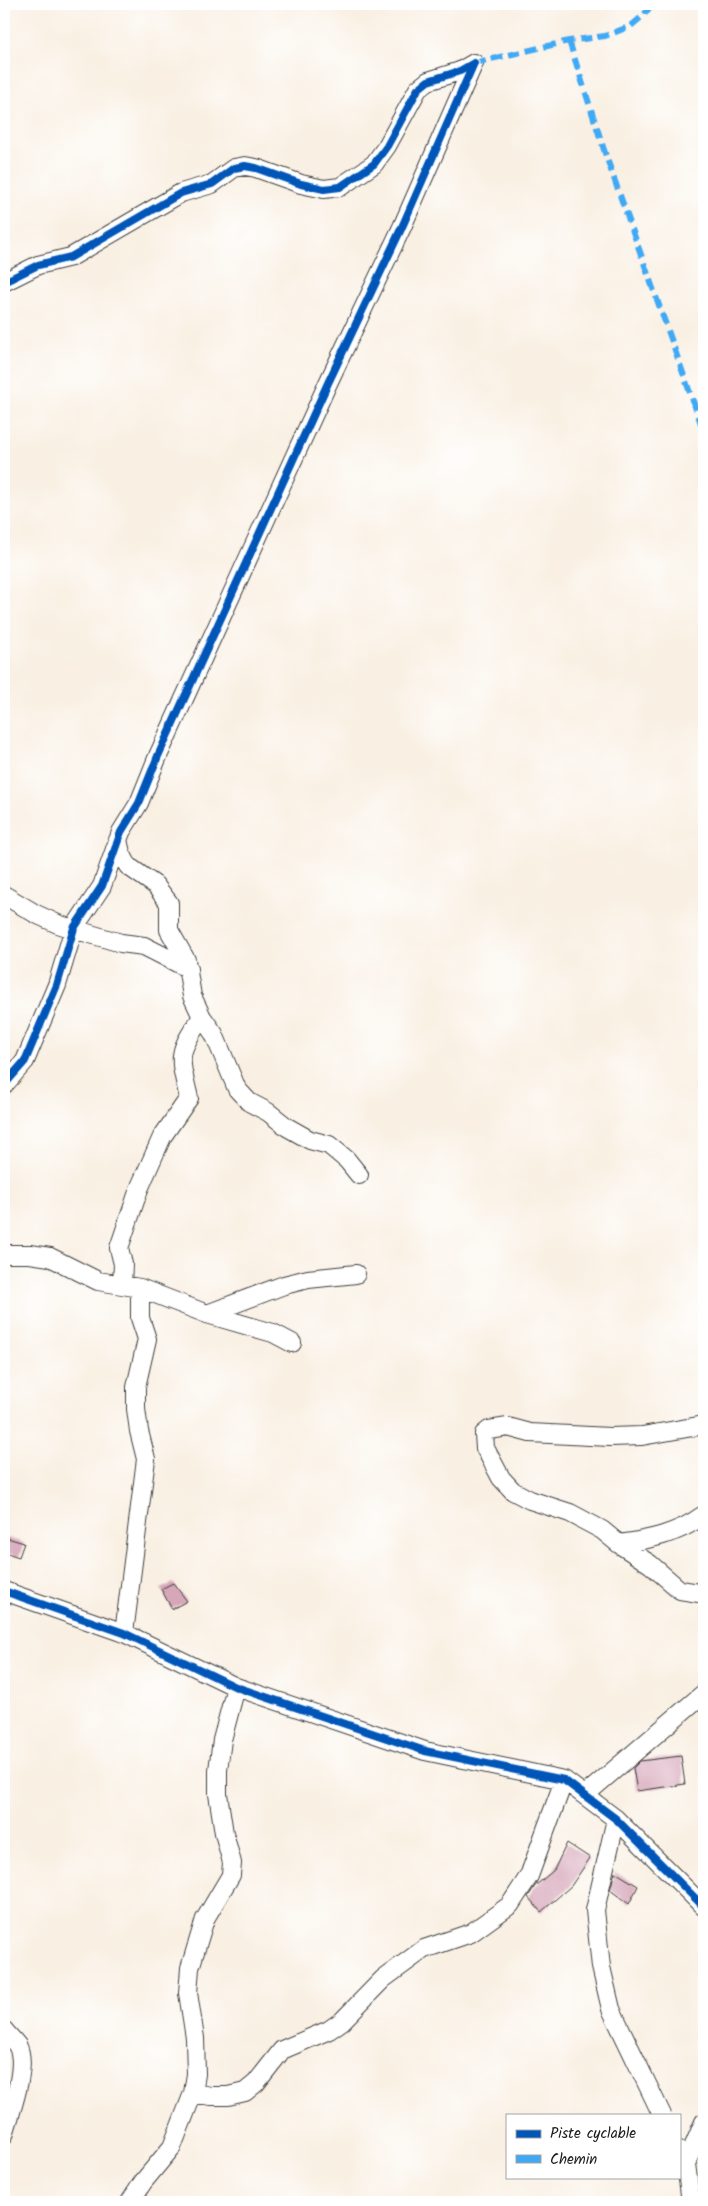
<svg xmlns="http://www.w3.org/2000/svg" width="708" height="2206" font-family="Kalam,sans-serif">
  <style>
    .building { fill: #d6a6b9 }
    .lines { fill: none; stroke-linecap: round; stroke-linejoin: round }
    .minor-casing { stroke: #3d3c3a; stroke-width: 20 }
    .minor { stroke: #fff; stroke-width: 18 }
    .quiet { stroke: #3fa9f5; stroke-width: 6; stroke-dasharray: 12 6; stroke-linecap: butt }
    .cycleway-casing { stroke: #fff; stroke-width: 11 }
    .cycleway { stroke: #0057b8; stroke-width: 8 }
  </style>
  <rect width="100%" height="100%" fill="#fff"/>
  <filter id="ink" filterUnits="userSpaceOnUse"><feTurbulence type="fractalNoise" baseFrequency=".02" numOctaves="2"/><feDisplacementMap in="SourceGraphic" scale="10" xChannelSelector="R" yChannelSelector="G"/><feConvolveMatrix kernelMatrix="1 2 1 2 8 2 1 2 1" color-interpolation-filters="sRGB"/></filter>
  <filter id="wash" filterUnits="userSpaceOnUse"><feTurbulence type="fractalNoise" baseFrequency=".0096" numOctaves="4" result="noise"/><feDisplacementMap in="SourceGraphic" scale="20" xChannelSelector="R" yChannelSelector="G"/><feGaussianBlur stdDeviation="1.12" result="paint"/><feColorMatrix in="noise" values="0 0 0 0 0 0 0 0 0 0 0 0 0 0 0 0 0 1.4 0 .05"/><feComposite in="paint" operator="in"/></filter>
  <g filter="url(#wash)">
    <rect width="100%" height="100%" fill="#f9f0e3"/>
    <g id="blocks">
      <path class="building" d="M4 1537 24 1543 19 1557 4 1552Z
        M173 1583 187 1601 172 1609 161 1589Z
        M681 1756 685 1784 637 1791 633 1768 640 1761Z
        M567 1843 590 1858 571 1886 541 1912 528 1897 535 1886 554 1870Z
        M615 1872 638 1886 629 1904 610 1890Z"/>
    </g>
  </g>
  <g filter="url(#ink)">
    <use href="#blocks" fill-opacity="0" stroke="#3d3c3a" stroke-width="1"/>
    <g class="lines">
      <g class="minor-casing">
        <path id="minor" d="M4 282 38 265 71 257 181 193 212 184 234 168 245 166 256 168 301 184 324 189 340 187 374 164 387 146 418 89 428 81 460 71 474 63
          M118 840 121 853 128 866 155 885 169 903V930L186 960 192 996 202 1017 214 1034 237 1089 249 1102 268 1112 287 1127 310 1140 329 1145 347 1160 359 1175
          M4 895 36 914 60 925 121 943 144 946 189 969
          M4 1085 25 1061 57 985 74 928 102 886 121 832 139 803 158 756 328 383 402 227 474 63
          M4 1254H30L50 1257 98 1281 140 1288 207 1314 284 1285 308 1279 356 1274
          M122 1285 123 1264 119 1248 139 1189 162 1137 189 1098C179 1056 176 1054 202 1017
          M207 1314 273 1333 292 1343
          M702 1516C678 1534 648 1540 619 1544L602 1530 570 1513 530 1500 513 1491 501 1478 485 1448 484 1434 489 1430 508 1427 530 1433 610 1437 642 1436 704 1425
          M619 1544 650 1564 680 1590 699 1593
          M4 1591 124 1633 236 1687 425 1751 564 1780 616 1819 704 1907
          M124 1633 146 1459 139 1431 136 1409V1387L147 1339 140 1318V1288
          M585 1795 704 1693
          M616 1819 595 1910 601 1967 611 2009 662 2115
          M4 2030C8 2035 13 2040 17 2045 29 2065 10 2113 4 2135
          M193 2093 211 2096H228L245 2092 256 2083 282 2050 329 2030 342 2021 383 1979 424 1949 471 1933 510 1905 529 1876 564 1780
          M679 2150 686 2164 691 2202
          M686 2164 704 2122
          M130 2202 143 2182 172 2147 193 2093 196 2074 195 2038 188 1993 190 1968 205 1919 231 1875 232 1863 224 1833 218 1794V1770L222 1740 236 1687"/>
      </g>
      <use href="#minor" class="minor"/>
      <path class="quiet" d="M569 41 606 156 704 432
        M474 63 569 41 605 36 631 26 644 15 652 4"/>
      <g class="cycleway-casing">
        <path id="cycleway" d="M4 282 38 265 71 257 181 193 212 184 234 168 245 166 256 168 301 184 324 189 340 187 374 164 387 146 418 89 428 81 460 71 474 63
          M4 1085 25 1061 57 985 74 928 102 886 121 832 139 803 158 756 328 383 402 227 474 63
          M4 1591 124 1633 236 1687 425 1751 564 1780 616 1819 704 1907"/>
      </g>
      <use href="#cycleway" class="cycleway"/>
    </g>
  </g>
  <rect width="708" height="2206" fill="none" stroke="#fff" stroke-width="20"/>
  <rect x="506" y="2114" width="175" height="65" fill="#ffffff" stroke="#a4a4a4"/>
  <rect x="516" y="2130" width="25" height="8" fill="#0057b8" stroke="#a4a4a4"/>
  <text x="550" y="2138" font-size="15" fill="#1c1c1c">Piste cyclable</text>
  <rect x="516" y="2155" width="25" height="8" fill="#3fa9f5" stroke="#a4a4a4"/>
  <text x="550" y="2164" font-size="15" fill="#1c1c1c">Chemin</text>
</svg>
